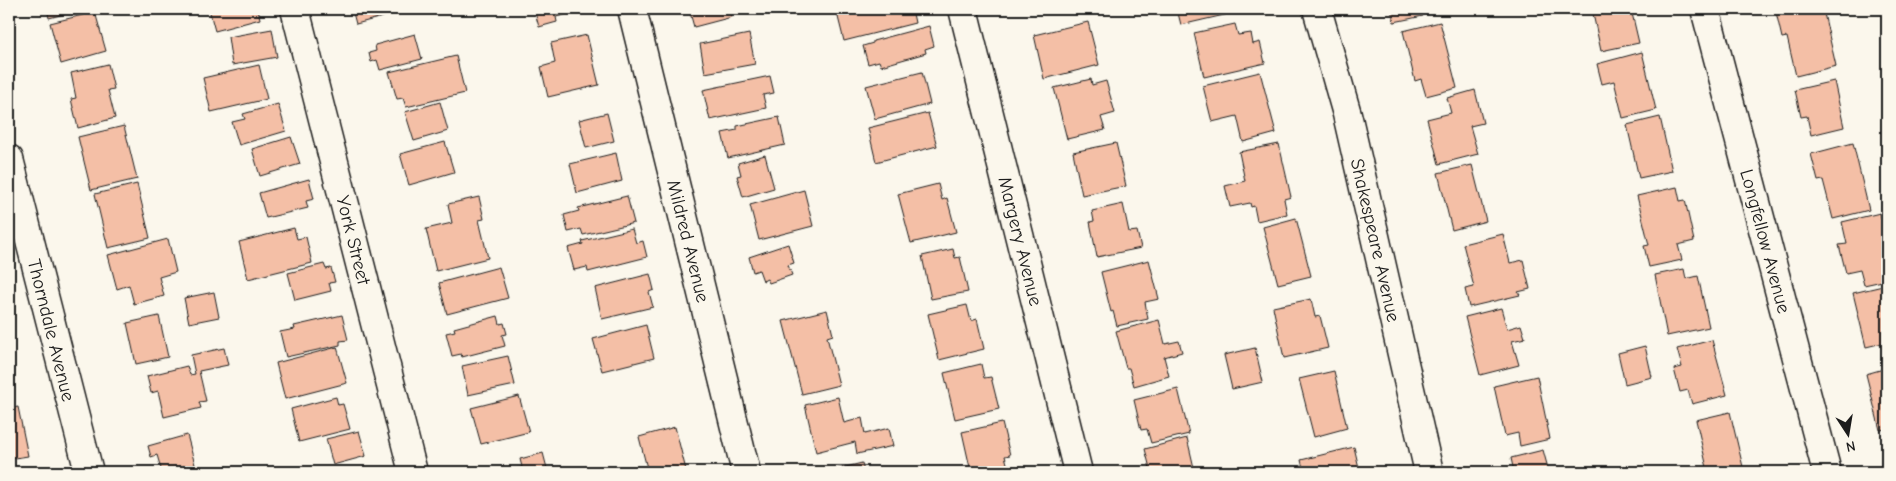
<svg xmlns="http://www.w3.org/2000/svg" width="1896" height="481" font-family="'Comic Neue',sans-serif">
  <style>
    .building { fill: #f4bfa6; stroke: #1c1c1c }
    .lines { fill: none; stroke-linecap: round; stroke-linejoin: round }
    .minor-casing { stroke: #1c1c1c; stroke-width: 31 }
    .minor { stroke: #fbf7ec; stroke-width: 28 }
    .labels { text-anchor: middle; stroke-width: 4; stroke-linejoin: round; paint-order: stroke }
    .street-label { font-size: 19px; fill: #1c1c1c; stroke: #fbf7ec }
  </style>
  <rect width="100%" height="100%" fill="#fbf7ec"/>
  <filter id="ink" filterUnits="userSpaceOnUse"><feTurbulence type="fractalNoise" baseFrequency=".02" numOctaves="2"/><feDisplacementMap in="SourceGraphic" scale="10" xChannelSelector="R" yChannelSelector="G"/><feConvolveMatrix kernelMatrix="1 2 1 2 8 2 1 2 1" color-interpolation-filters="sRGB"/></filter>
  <g filter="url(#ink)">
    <path class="building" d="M47 9H84L49 18Z
      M209 9H258L260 19 215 31Z
      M352 9H412L356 24Z
      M534 9H583V10L556 17 557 22 539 27Z
      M689 9H730L732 17 694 27Z
      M836 9H912L915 23 844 41Z
      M1177 9H1250L1181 25Z
      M1391 9H1432L1422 11 1423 16 1394 22Z
      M1592 9H1631L1639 43 1601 51Z
      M1790 9H1823L1836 66 1796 76 1787 37 1782 38 1776 12Z
      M95 12 106 51 61 64 50 23Z
      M1088 22 1099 65 1044 79 1034 35Z
      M1440 22 1457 88 1426 96 1421 79 1415 81 1403 31Z
      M1235 24 1238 35 1251 33 1253 44 1260 42 1265 63 1204 77 1194 33Z
      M929 26 934 46 925 49 926 53 881 66 879 61 868 64 863 46 873 43V41Z
      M272 29 277 57 232 65 228 37Z
      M415 34 422 59 380 70 377 60 371 62 369 53 376 51 375 45Z
      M749 34 755 64 705 73 700 44Z
      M587 35 599 85 548 97 541 67 555 63 551 43Z
      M1642 52 1656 110 1623 118 1614 81 1602 84 1597 64Z
      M456 56 465 93 406 107 403 98 397 99 389 72Z
      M108 64 114 89 108 90 115 118 78 128 71 99 76 98 71 73Z
      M259 65 267 99 211 112 203 78Z
      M922 72 930 104 875 119 866 86Z
      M1260 72 1276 133 1243 142 1237 116 1212 122 1203 86Z
      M770 76 774 93 763 95 766 108 710 120 703 90Z
      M1091 79 1092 85 1106 81 1115 113 1101 117 1105 130 1067 139 1054 88Z
      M1834 81 1844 127 1811 135 1807 116 1801 117 1795 90Z
      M1475 90 1483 123 1470 126 1478 154 1439 164 1427 119 1451 113 1447 98Z
      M440 102 448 131 414 141 405 112Z
      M278 104 286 131 239 145 232 122 245 119 243 114Z
      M607 113 614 141 586 148 579 120Z
      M928 113 937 146 876 162 868 128Z
      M779 117 785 145 728 158 722 133 737 130V126Z
      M1660 117 1672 171 1639 178 1627 125Z
      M124 126 137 179 91 190 78 137Z
      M291 137 300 164 260 176 252 149Z
      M445 142 454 172 409 185 400 154Z
      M1116 143 1126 186 1082 195 1073 152Z
      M1853 143 1869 210 1833 219 1823 180 1818 181 1811 154Z
      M1279 144 1291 197 1284 199 1287 214 1257 221 1254 206 1251 207 1250 203 1230 207 1225 186 1245 181 1239 152Z
      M616 153 622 181 577 193 570 164Z
      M765 155 774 188 743 197 737 176 741 175 738 163Z
      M1472 165 1486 221 1452 230 1438 173Z
      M309 179 314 199 306 201 308 208 266 218 259 193Z
      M137 184 150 238 108 248 95 194Z
      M938 184 942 200 947 198 956 232 911 243 898 194Z
      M1677 187 1680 201 1685 200 1694 241 1678 245 1682 260 1649 267 1644 246 1649 245 1637 196Z
      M804 190 813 226 759 240 750 205Z
      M627 196 634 223 583 235 581 229 568 232 564 215 579 211 578 208Z
      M479 197 484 219 479 220 488 258 436 271 426 229 452 223 448 204Z
      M1123 204 1129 232 1137 231 1141 248 1097 257 1090 222 1094 221 1092 211Z
      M1880 213 1887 244V280L1864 285 1860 270 1846 273 1839 245 1847 244 1842 222Z
      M1296 218 1311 276 1278 284 1263 227Z
      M294 228 297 239 306 237 312 263 248 279 239 242Z
      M632 229 636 243 643 241 647 257 588 272 587 267 574 270 568 248 583 244 582 241Z
      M1503 234 1510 263 1523 260 1530 289 1518 292 1520 295 1469 307 1465 289 1474 287 1463 244Z
      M168 239 176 272 159 277 164 296 134 304 129 285 117 289 108 255Z
      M788 244 794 263 788 265 792 275 769 283 767 279 763 281 759 270 753 272 749 257Z
      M953 249 955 258 960 257 968 292 931 299 922 256Z
      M1149 260 1159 299 1145 302 1148 319 1117 326 1113 311 1111 312 1101 272Z
      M324 264 326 269 331 268 335 282 329 283 331 291 295 300 288 273Z
      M499 267 508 298 447 314 439 283Z
      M1684 269 1686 279 1698 276 1709 327 1667 336 1655 275Z
      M650 274 654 290 649 292 653 307 602 319 595 288Z
      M1887 285V342L1866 347 1853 293Z
      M214 292 219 317 189 323 184 298Z
      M1311 299 1315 317 1320 316 1328 348 1284 358 1273 307Z
      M967 305 971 321 977 319 984 349 939 360 928 314Z
      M1501 308 1507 329 1521 325 1525 338 1512 341 1519 365 1480 375 1465 317Z
      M827 310 833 335 827 337 839 385 802 394 783 321Z
      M342 315 348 340 340 341V345L286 357 280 332 295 329 294 326Z
      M159 316 168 357 136 364 127 323Z
      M498 316 500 324 504 323 507 334 502 335 505 346 462 357 461 354 452 356 446 333 455 331 454 328Z
      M1159 320 1165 344 1179 341 1182 352 1164 357 1169 376 1134 386 1129 368H1126L1116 331Z
      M646 325 654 358 602 371 593 339Z
      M1712 340 1727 395 1692 404 1688 390 1680 392 1674 369 1682 367 1677 349Z
      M1645 346 1652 377 1625 384 1618 353Z
      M337 347 347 383 285 399 276 363Z
      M224 348 228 365 199 371 206 401 199 402 201 408 164 417 158 391 151 393 147 376 187 366 190 375 195 374 191 355Z
      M1255 348 1263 382 1232 389 1224 355Z
      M508 356 515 385 468 395 462 366Z
      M981 364 984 378 991 377 999 409 955 419 944 373Z
      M1887 368V429L1880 430 1866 374Z
      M1334 371 1347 428 1314 437 1299 379Z
      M1537 376 1550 439 1520 446 1518 433 1505 436 1494 386Z
      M1178 389 1189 434 1151 443 1147 429 1141 430 1134 400Z
      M519 396 529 432 481 444 471 408Z
      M336 397 338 405 343 404 350 429 299 442 291 409Z
      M838 397 844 423 862 418 865 434 889 428 893 446 857 454 855 442 816 452 805 405Z
      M18 407 28 456 9 459V413H13L12 408Z
      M1730 412 1743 467 1721 472H1708L1696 420Z
      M1002 423 1010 455 1005 456 1009 471 971 472 962 432Z
      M675 427 686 470 648 472 639 437Z
      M359 431 366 456 333 465 326 439Z
      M187 435 197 472H162L157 455 151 457 148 446Z
      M1187 438 1195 472H1151L1145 449Z
      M1354 447 1360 472H1304L1301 460Z
      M1543 450 1549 472H1514L1511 458Z
      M543 453 548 472H502L522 467 520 459Z
      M862 463 864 472H826Z"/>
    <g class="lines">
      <g class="minor-casing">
        <path id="minor" d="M295 9 413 472
          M632 9 746 472
          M963 9 1078 472
          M1317 9 1347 114 1429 472
          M1705 9 1827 472
          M9 159 89 472"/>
      </g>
      <use href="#minor" class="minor"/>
    </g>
  </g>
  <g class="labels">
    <g class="street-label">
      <text transform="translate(354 240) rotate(76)" y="7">York Street</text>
      <text transform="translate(1376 240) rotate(77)" y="7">Shakespeare Avenue</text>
      <text transform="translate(689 241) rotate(76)" y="7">Mildred Avenue</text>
      <text transform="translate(1021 241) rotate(76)" y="7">Margery Avenue</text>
      <text transform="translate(1766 241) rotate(75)" y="7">Longfellow Avenue</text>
      <text transform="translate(52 330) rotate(76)" y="7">Thorndale Avenue</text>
    </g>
  </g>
  <rect width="1896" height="481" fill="none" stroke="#fbf7ec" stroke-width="30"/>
  <rect x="15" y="15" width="1866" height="451" fill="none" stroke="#1c1c1c" stroke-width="2" filter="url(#ink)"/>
  <g transform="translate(1848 434) rotate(168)" stroke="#fbf7ec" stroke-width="4" paint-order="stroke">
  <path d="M0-4L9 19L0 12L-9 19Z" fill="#1c1c1c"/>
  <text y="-8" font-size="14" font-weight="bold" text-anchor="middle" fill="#1c1c1c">N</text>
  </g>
</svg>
